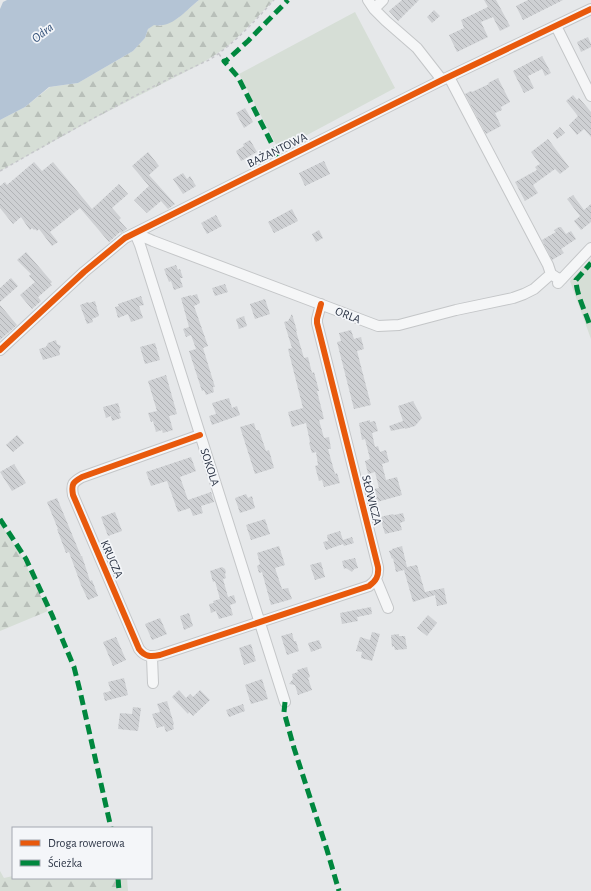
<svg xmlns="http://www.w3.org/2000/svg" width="591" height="891" font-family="'Alegreya Sans',sans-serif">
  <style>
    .forest { fill: url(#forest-firs) }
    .green { fill: #d6ded6 }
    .water { fill: #b4c4d5 }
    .building { fill: url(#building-back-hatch) }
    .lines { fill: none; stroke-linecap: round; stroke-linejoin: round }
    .minor-casing { stroke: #c4c6c8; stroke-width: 12 }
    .path { stroke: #c5c6ca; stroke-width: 1.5; stroke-dasharray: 3 3; stroke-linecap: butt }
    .minor { stroke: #f5f6f7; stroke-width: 10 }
    .quiet { stroke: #00873e; stroke-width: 5; stroke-dasharray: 10 5; stroke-linecap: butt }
    .cycleway-casing { stroke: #f4f6f9; stroke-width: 8 }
    .cycleway { stroke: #e8590c; stroke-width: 6 }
    .labels { text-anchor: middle; stroke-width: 3.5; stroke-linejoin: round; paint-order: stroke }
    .street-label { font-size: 12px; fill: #2b3445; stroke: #f4f6f9 }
    .water-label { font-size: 13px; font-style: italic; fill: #34527a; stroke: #f4f6f9 }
  </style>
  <defs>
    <pattern id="forest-firs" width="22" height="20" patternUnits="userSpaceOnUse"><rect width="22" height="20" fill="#d6ded6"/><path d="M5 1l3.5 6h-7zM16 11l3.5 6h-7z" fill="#b8bfb9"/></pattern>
    <pattern id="building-back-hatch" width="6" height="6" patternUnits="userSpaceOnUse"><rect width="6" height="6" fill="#ced0d3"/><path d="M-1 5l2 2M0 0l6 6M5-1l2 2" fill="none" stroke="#b1b3b6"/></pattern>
  </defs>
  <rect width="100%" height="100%" fill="#e6e8ea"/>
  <path class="forest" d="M199 0H274C259 15 245 31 229 45 219 53 208 59 197 66L97 117 0 171V120L25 107 50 87 78 83 133 51 145 38 148 29 154 24 160 26 178 18Z
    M0 523 21 555 48 611 0 631Z
    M0 871 4 878 13 876V878H127L128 891H0Z"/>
  <path class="green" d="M355 12 395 88 279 150 239 74Z
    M591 259V339L570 281Z"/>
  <path class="water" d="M7 0H199C186 10 172 29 154 25L148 29 145 38 133 51 78 83 49 87 25 107 0 120V9L3 2Z"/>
  <path class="building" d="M402 0H419L398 21 389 11Z
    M484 0H496L510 26 500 31 493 17 481 22 488 37 457 52 449 35 464 28 461 20 488 7Z
    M528 0H563L523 20 516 6Z
    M434 10 440 16 432 23 427 17Z
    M588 37 591 44V47L581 52 577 42Z
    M542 56 551 73 545 76 542 69 528 76 534 88 524 93 513 71Z
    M498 78 510 102 501 107 502 110 495 113 501 126 486 134 465 94 471 91 472 92 489 84 488 83Z
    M573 95 577 100 579 98 591 112V137L584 129 577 135 569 125 578 116 566 101Z
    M245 108 253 122 244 128 236 113Z
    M560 127 565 133 557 139 553 133Z
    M548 139 569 167 560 174 555 169 533 185 538 193 525 201 515 182 537 170 535 167 540 164 531 152Z
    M250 140 257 152 241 161 236 151 244 146 243 144Z
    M148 152 159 166 149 175 175 204 168 209 161 201 147 213 134 200 149 186 132 166Z
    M324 161 330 174 305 186 299 173Z
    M34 162 42 171 53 162 92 209 119 184 128 194 112 208 121 218 119 220 127 229 121 233 120 232 109 242 80 208 50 232 58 242 52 246 39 229 37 231 35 229 34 230 32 228 30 230 21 217 13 224 0 208V186L5 182 7 185Z
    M183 173 187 179 190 176 196 186 183 194 173 179Z
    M573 195 584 210 591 204V222L581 230 574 221 580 216 567 199Z
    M292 209 298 221 274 233 268 222Z
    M216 215 222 226 207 234 201 223Z
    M559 227H561L566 234 571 231 576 239 561 249 564 253 552 260 542 240 556 232 554 230Z
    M319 230 323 238 316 242 312 234Z
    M26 252 52 282 50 284 52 285 38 297 41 301 32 309 20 295 35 282 29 276 31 274 17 260Z
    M176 265 178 270 180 269 183 278H180L183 287 174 290 171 281 169 282 164 269Z
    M11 278 18 286 0 302V288Z
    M225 284 228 292 215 296 212 288Z
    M197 294 200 303 194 306 208 346 203 348 215 387H213L214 392 206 395 204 390 202 391 189 351 196 349 191 335 186 337 183 329 189 327 181 298 191 295V296Z
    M141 296 144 305 139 306 143 318 131 322 128 314 118 318 115 307 119 306 118 304Z
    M265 299 270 314 255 319 250 304Z
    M95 301 99 316 92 319 93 322 87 324 80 305 88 302 89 303Z
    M0 305 17 325 0 340Z
    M292 314 297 331H296L304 358 308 357 312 373 314 372 319 391H317L324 419 319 420 324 438 329 437 331 449H328L335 474 337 473 340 483 324 487 322 480 319 481 315 466 318 465 316 452 312 453 309 443 310 442 306 423 292 427 288 412 303 408 288 349 292 348 284 322 288 321Z
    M244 316 247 326 239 329 236 319Z
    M351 330 354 339 361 337 364 349 357 351 371 405 354 409 337 342 341 341 339 333Z
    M56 340 57 344 61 346 59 351 60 355 43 360 39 349 46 347 48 343Z
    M155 343 160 360 145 364 140 347Z
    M166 375 177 414 169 416 173 430 163 433 162 430 156 432 153 421 151 422 148 413 157 411 148 381Z
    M229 398 232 408 237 406 240 415 212 425 209 416 216 414 212 403Z
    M413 401 422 418 415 426 405 429V428L391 431 389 426 403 421 398 406Z
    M118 403 121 413H119L121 418 112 421 111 416 106 418 103 407Z
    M370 420V422L375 421 378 431 372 433 375 447 378 446 380 452 386 450 389 462 382 464 386 480 397 477 402 495 377 502 373 489 379 488 375 472 368 474 365 461 370 459 365 439 362 440 359 423Z
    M254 423 256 430H259L266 451 269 450 274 468 255 474 240 427Z
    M17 435 24 443 13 452 6 445Z
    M191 457 196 471 180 477 188 500 211 492 214 502 201 506 203 513 193 516 190 508 178 512 167 481 151 486 146 472Z
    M14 464 26 483 12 491 0 472Z
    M246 494 248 498 252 496 255 508 240 513 235 498Z
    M57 498 81 556H82L90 581 92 580 98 596 88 600 81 585 69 552 66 553 57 529H58L47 502Z
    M115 512 122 531 108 536 101 517Z
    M403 513 405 521 400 523 402 530 385 534 380 517 393 514 394 515Z
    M265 519 270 534 251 540 246 525Z
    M340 531 343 540 352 537 354 543 344 546 343 544 326 550 323 542 328 541 327 535Z
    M279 546 285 565 275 568 282 589 288 588 292 599 271 605 262 572 259 573 257 566 260 564 257 553Z
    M402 546 407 567 417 565 425 592 444 588 447 604 437 606 435 595 413 602 404 570 396 572 393 558 392 559 389 551 392 550V549Z
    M355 558 358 568 354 569 352 572 346 568 344 569 342 561Z
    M321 562 325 577 315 580 310 565Z
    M222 567 225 569 226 572 225 574 226 578 223 579 228 597 234 595 236 603 230 605 233 615 219 619 216 611 211 613 209 604 214 603 213 601 220 599 215 581 213 582 210 571Z
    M371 607 372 614 357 617 358 621 342 624 340 613Z
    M189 613 193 626 184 630 180 616Z
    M428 615 437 623 427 636 417 628Z
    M160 618 167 634 152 640 145 624Z
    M372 632 380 634 372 661 361 658 362 652 356 651 360 637 370 640Z
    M292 633 294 641H296L299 651 287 655 281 636Z
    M399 634V636H405L407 649 395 650 394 646 392 647 391 635Z
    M116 637 126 660 113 666 103 642Z
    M319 640 322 648 311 652 308 643Z
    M251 644 256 661 244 665 239 648Z
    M307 667 310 677 308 678 312 690 298 695 295 685 289 684 293 679 292 674 298 672 297 670Z
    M124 678 128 695 105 701 103 693 111 691 108 682Z
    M262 679 268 699 251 704 245 685Z
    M179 690 186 698 190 694 193 697 200 690 210 700 193 716 189 712 188 714 172 697Z
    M167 701 174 724 173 725 174 729 166 732 164 726 157 728 152 714 160 712 157 704Z
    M243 704 245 711 229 717 226 710Z
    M133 707 141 708 138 731 118 729 120 713 132 714Z"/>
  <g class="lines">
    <g class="minor-casing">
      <path id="minor" d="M368 0 374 9 386 21 417 48 442 80
        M374 9 383 0
        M556 26 591 96
        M449 77 548 265 551 274
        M135 233 140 245 285 702
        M135 233 153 241 378 326 399 325 456 310 513 298 524 294 534 289 551 274 557 278 562 279
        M558 283 591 248
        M0 350 84 272 125 238 442 80 591 9
        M200 435 82 477C73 482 71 484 73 495L139 649C145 657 151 657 160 655L369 586C376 581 379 576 378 567L317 323V319L321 304
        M376 579 388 608
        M152 657 153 683"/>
    </g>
    <path class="path" d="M219 54 224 61
      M0 171C69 132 137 92 209 60 234 44 254 22 274 0"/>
    <use href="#minor" class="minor"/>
    <path class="quiet" d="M278 156 238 77 224 61 227 60 248 41 288 0
      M589 323C585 311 576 293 576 280L591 263
      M0 519 26 559 52 615 74 667 80 691 111 828
      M285 702 284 712 294 748 327 850 339 891
      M118 878 119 891"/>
    <g class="cycleway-casing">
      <path id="cycleway" d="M0 350 84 272 125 238 442 80 591 9
        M200 435 82 477C73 482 71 484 73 495L139 649C145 657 151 657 160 655L369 586C376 581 379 576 378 567L317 323V319L321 304"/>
    </g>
    <use href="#cycleway" class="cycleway"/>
  </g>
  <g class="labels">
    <g class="street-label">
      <text transform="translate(277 150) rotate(-26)" y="4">BAŻANTOWA</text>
      <text transform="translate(348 315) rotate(21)" y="4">ORLA</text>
      <text transform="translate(210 467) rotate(72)" y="4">SOKOLA</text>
      <text transform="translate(372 500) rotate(76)" y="4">SŁOWICZA</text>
      <text transform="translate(112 559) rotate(67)" y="4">KRUCZA</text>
    </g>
    <g class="water-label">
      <text transform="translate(42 32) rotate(-38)" y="5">Odra</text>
    </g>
  </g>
  <rect x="12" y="827" width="140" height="52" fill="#f4f6f9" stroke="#a4a8b1"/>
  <rect x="20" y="840" width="20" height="6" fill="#e8590c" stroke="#a4a8b1"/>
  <text x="48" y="847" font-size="12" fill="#2b3445">Droga rowerowa</text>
  <rect x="20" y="860" width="20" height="6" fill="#00873e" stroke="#a4a8b1"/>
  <text x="48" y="867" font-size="12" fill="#2b3445">Ścieżka</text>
</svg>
